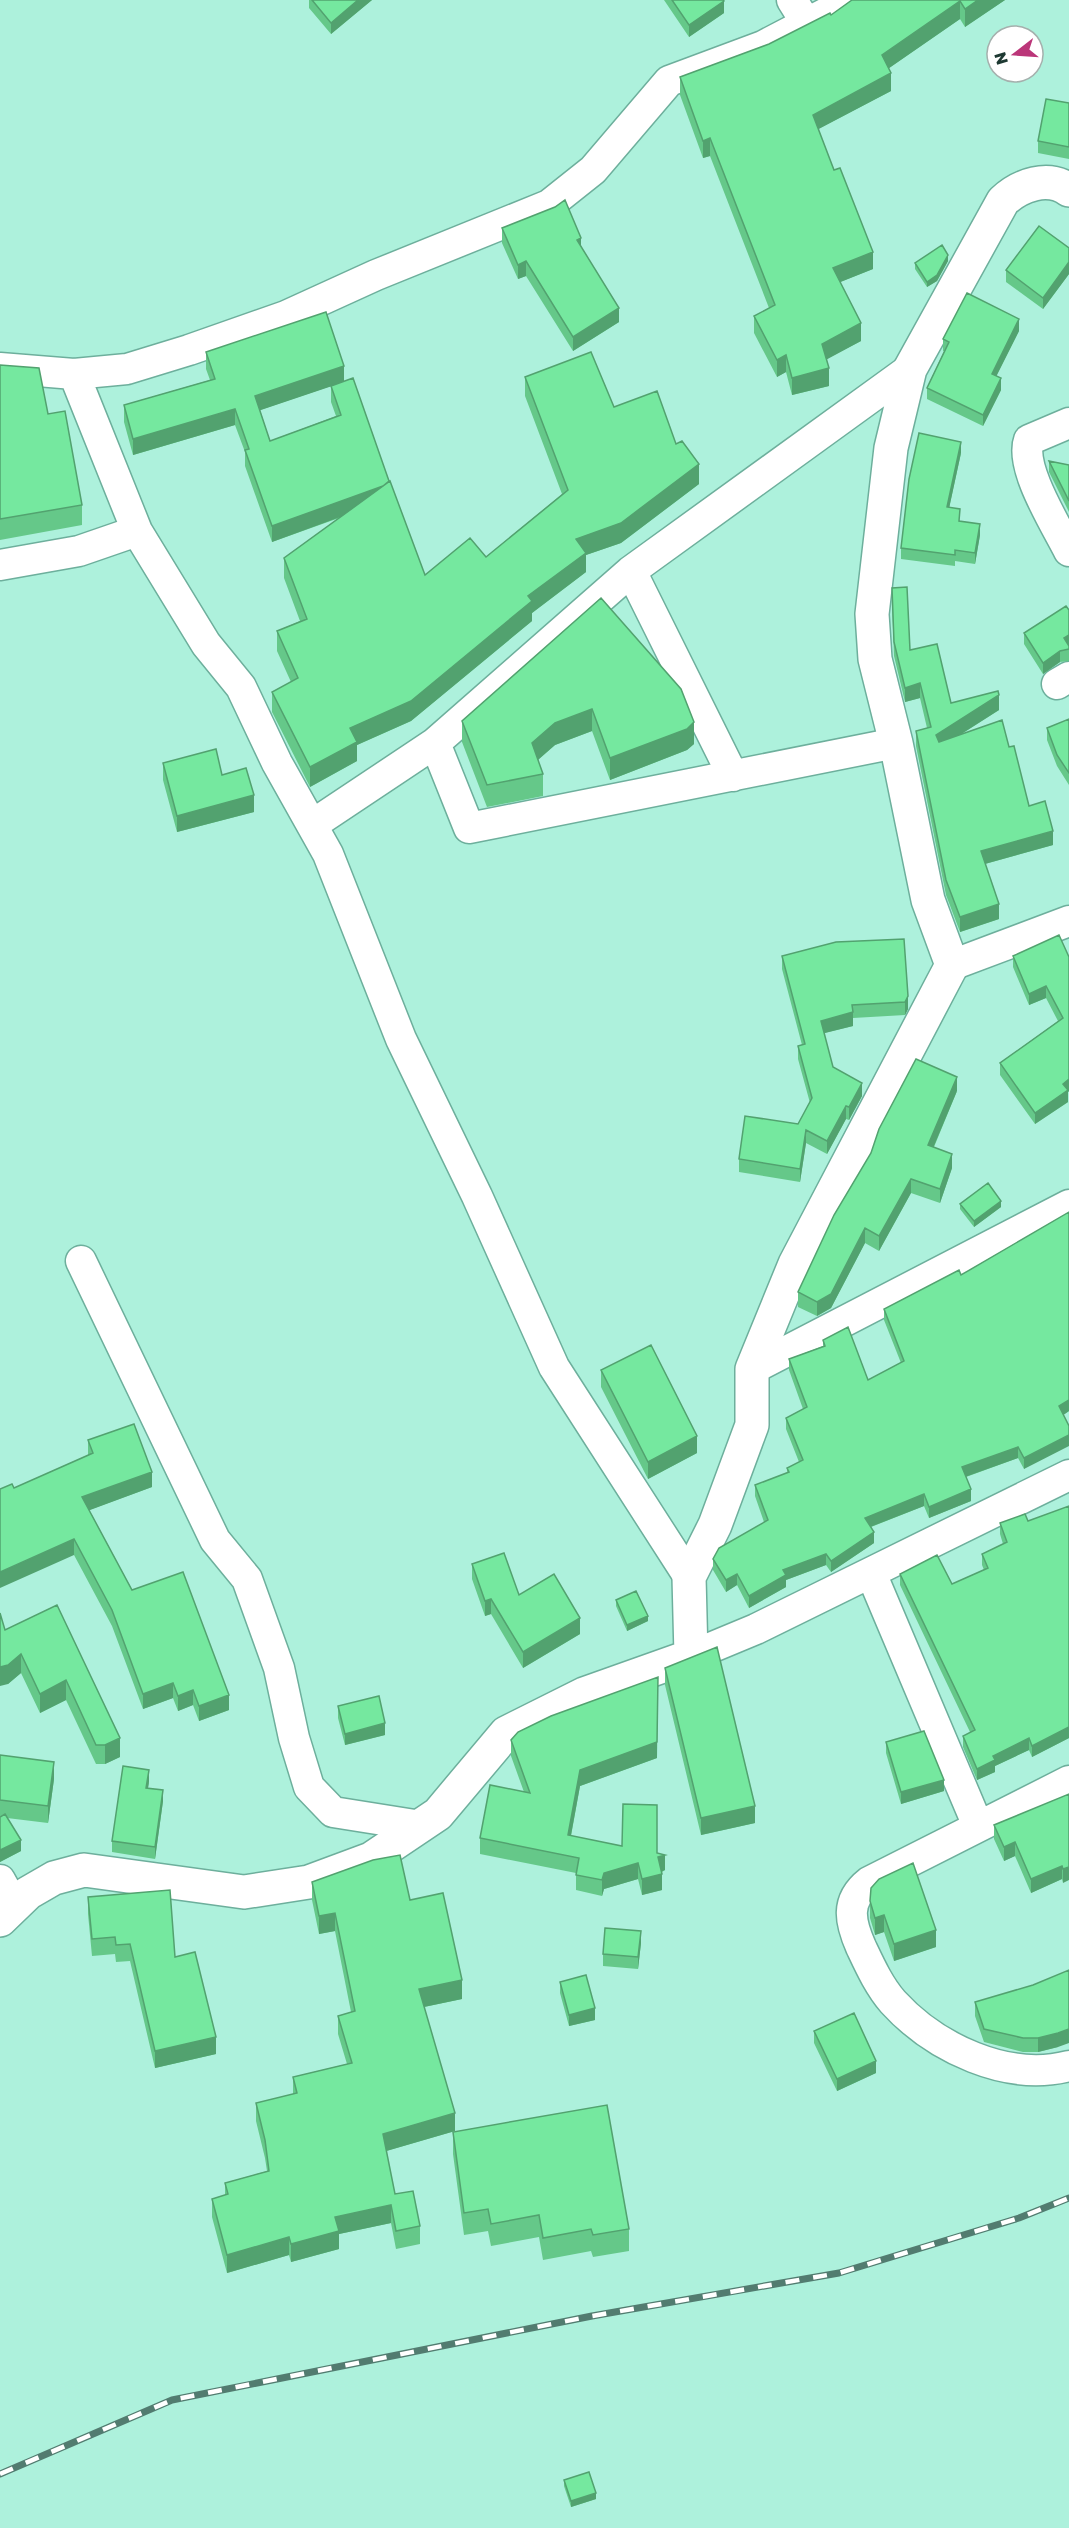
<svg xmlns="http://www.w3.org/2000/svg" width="1069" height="2528" font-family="'Golos Text',sans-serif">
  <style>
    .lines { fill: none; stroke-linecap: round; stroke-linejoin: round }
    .minor-casing { stroke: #6daf9c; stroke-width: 33 }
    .tertiary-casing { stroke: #6daf9c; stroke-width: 36 }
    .minor { stroke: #fff; stroke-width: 30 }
    .tertiary { stroke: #fff; stroke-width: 33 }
    .rail-casing { stroke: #527c70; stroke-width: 7 }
    .rail { stroke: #fff; stroke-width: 4.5; stroke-dasharray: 14; stroke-linecap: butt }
    .wall { fill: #65c889; fill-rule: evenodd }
    .shaded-wall { fill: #52a26f }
    .building { fill: #75e89f; stroke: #52a26f; stroke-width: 1.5 }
  </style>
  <rect width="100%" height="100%" fill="#adf1dc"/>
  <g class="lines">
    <g class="minor-casing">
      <path id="minor" d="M792 0 807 24
        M0 368 74 374
        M1069 423 1029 440C1019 467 1056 525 1069 551
        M0 565 79 551 137 531
        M631 571 733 776
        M1057 684 1069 677
        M435 743 469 828 896 743
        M312 825 435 743 631 571 910 369
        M952 965 1069 921
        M81 1261 215 1540 247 1579 279 1668 294 1738 309 1787 333 1812 421 1826
        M752 1369 1069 1205
        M871 1573 978 1826
        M689 1577 554 1367 477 1196 401 1039 328 854 277 763 241 687 206 644 137 531 74 374 127 369 189 350 286 316 376 275 549 205 593 170 669 81 763 46 851 0
        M691 1656 756 1629 1069 1475
        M1069 1781 869 1882C845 1901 850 1922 861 1947 870 1966 879 1986 893 2002 935 2048 1007 2082 1069 2066
        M0 1880 14 1905"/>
    </g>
    <g class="tertiary-casing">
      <path id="tertiary" d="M0 1920 28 1893 54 1878 84 1870 244 1892 309 1882 371 1859 438 1814 506 1733 584 1694 691 1656 689 1577 715 1525 752 1425V1369L795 1264 952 965 928 900 896 743 875 659 872 614 891 448 910 369 1003 201C1020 185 1048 175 1069 190"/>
    </g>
    <use href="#minor" class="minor"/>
    <use href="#tertiary" class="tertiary"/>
    <g class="rail-casing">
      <path id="rail" d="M0 2474 172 2400 592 2316 839 2273 1019 2218 1069 2198"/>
    </g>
    <use href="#rail" class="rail"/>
  </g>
  <path class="wall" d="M309 0H372L331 34 309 8Z
    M664 0H723L724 13 689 37Z
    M852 0H1005L965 27 960 19 889 68 891 91 818 129 873 269 840 282 861 341 826 359 829 386 792 395 786 372 777 377 754 333V316L769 308 710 156 703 158 680 95V77L769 44 831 15Z
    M1069 103V159L1038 153V141Z
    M502 228 581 246 619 322 573 351 526 276 518 279 502 243Z
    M1069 248V274L1043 309 1006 282V270Z
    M948 261 937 281 927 287 915 269V263Z
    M1019 331 996 376 1001 390 983 426 927 399V388L944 351H943V339Z
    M206 352 344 381 389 481 425 575 486 557 562 494 525 396V377L614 407 676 444 699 484 621 543 586 555V572L532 613V621L411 721 357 745V761L310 787 272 712V692L291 682 277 651V631L300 621 284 578V558L339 518 272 542 245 466V452L235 425 133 455 124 422V405L210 380 206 369ZM331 386V402L336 416 270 441 260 410Z
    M0 365 48 414 82 505V525L0 540Z
    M961 453 949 508 960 521 980 535 975 564 955 561V566L901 559V548Z
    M1049 461 1069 465V512L1049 472Z
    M601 598 694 744 687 750 610 780 592 731 555 745 538 760 543 774V796L487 807 462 742V721Z
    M892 603 910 650 951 703 999 710 960 735 1009 747 1029 806 1053 845 985 864 999 919 960 932 946 895 916 746V731L927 728 920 698 905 702 894 656Z
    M1069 610V661L1060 662 1043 674 1024 644V633Z
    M1069 719V785L1057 766 1047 740V728Z
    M163 763 222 775 254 812 177 832 163 780Z
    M904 939 908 1009 905 1015 853 1018V1026L824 1033 833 1067 862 1096 849 1120 846 1119 827 1154 806 1143 800 1182 739 1172V1159L798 1124 810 1103 798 1059V1046L802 1045 782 969V956Z
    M1013 956 1069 957V1091L1068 1092V1102L1035 1124 1000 1075V1063L1058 1021 1046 998 1029 1005 1013 967Z
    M957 1091 934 1147 952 1168 940 1203 911 1193 879 1251 865 1243 831 1308 817 1316 798 1307V1292Z
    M960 1204 1001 1207 974 1227 960 1209Z
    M1069 1212V1411L1063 1415 1024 1469 1018 1458 966 1477 971 1501 929 1518 924 1506 871 1527 874 1543 831 1572 826 1565 786 1580V1587L749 1608 737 1585 726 1592 713 1570V1559L764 1522 755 1496V1485L787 1473V1468L799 1462 786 1429V1418L803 1409 789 1370V1359L823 1346V1340L868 1380 901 1363 884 1320V1309L961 1275Z
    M601 1370 697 1453 648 1479 601 1387Z
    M88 1440 152 1487 89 1510 132 1590 229 1710 199 1721 193 1705 178 1711 173 1698 143 1709 112 1626 74 1555 14 1488 88 1455Z
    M1069 1506V1738L1032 1757 1029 1750 995 1766V1772L977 1780 963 1747V1736L970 1732 900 1585V1574L952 1584 984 1570 982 1565V1554L1003 1544 1000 1534V1523L1028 1521Z
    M472 1564 519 1595 580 1634 523 1668 491 1614 485 1616 472 1579Z
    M616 1600 648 1621 627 1631 616 1606Z
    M57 1605 120 1757 105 1764H96L66 1700 40 1713 21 1673 8 1684 5 1630Z
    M665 1668 755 1823 701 1835 665 1685Z
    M338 1706 385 1735 345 1745 338 1718Z
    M511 1740 657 1758 580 1786 571 1836 657 1853 665 1870 662 1872V1890L642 1895 638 1879 604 1889 602 1896 576 1890V1873L480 1854V1838L524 1792 511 1756Z
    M886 1742 944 1791 901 1804 886 1753Z
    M0 1755 54 1779 48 1823 7 1818 21 1851 0 1862Z
    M149 1782 148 1788 163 1801 155 1859 112 1852V1841Z
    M1069 1794 1063 1883 1062 1879 1031 1893 1015 1856 1004 1861 994 1839V1825Z
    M312 1882 410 1900 462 1999 424 2007 455 2131 386 2151 395 2194 420 2226V2244L396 2249 391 2223 339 2234V2249L291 2262 289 2255 227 2273 212 2217V2199L225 2195V2183L267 2171 265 2158 256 2121V2103L293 2094V2077L347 2064 338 2034V2016L351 2012 335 1931 319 1934 312 1900Z
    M88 1897 175 1957 216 2054 155 2068 130 1961 116 1962 115 1954 92 1956 88 1914Z
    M870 1901 936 1947 894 1961 884 1932 875 1935 870 1918Z
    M641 1943 638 1969 603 1966V1954Z
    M560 1982 595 2020 569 2026 560 1993Z
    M975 2002 1058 2047 1038 2052H1023L984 2042 975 2016Z
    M814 2031 876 2073 837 2091 814 2043Z
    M453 2132 629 2229V2251L593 2257 591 2251 543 2260 539 2237 491 2246 488 2231 464 2235 453 2154Z
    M564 2480 596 2499 571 2507 564 2486Z"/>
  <path class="shaded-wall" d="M358 0H372L331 34V23Z
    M978 0H1005L965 27V9Z
    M724 1V13L689 37V25Z
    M960 1V19L882 73V55Z
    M891 73V91L813 132V115Z
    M710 138V156L703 158V141Z
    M581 238V252L577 240Z
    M873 252V269L833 285V268Z
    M948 255V261L937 281 927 287V282Z
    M526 261V276L518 279V265Z
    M1069 262V274L1043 309V298Z
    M619 308V322L573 351V337Z
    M1019 319V331L992 385V374Z
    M861 323V341L822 362V344Z
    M786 355V372L777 377V360Z
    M344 366V382L255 412V396Z
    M829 368V386L792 395V378Z
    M1001 378V390L983 426V415Z
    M235 409V425L133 455V439Z
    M961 442V453L947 518V507Z
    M699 464V484L621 543 586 555V572L532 613V621L411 721 357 745V761L310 787V767L350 728 528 596 576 539Z
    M389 483V499L272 542V526Z
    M980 524V535L975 564V553Z
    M1069 635V647L1064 638Z
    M1060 651V662L1043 674V663Z
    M920 683V698L905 702V688Z
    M999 695V710L936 750V735Z
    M592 709V731L555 745 532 765V743L555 723Z
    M694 722V744L687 750 610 780V758Z
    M254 795V812L177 832V816Z
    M1053 831V845L981 865V851Z
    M999 904V919L960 932V917Z
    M1046 986V998L1029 1005V994Z
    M908 996V1009L905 1015V1002Z
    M853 1012V1026L821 1034V1021Z
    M957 1077V1091L928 1160V1145Z
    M1069 1079V1091L1068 1092V1102L1035 1124V1113L1063 1084Z
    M862 1083V1096L849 1120V1107Z
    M846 1106V1119L827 1154V1141Z
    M806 1130V1143L800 1182V1169Z
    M952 1154V1168L940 1203V1189Z
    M911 1179V1193L879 1251V1236Z
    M1001 1201V1207L974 1227V1221Z
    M865 1228V1243L831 1308 817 1316V1302Z
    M1069 1400V1411L1059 1418V1406Z
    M1069 1435V1446L1024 1469V1458Z
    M697 1436V1453L648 1479V1462Z
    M1018 1447V1458L962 1478V1467Z
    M152 1472V1487L82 1513V1497Z
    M971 1489V1501L929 1518V1507Z
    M924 1494V1506L865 1529V1518Z
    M874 1532V1543L831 1572V1561Z
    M74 1539V1555L0 1588V1572Z
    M826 1554V1565L786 1580V1587L749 1608V1596L783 1570Z
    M737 1574V1585L726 1592V1580Z
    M491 1599V1614L485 1616V1601Z
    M648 1616V1621L627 1631V1625Z
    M580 1618V1634L523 1668V1652Z
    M21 1654V1673L8 1684 0 1686V1667Z
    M658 1677 657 1758 580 1786 568 1851V1835L580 1770Z
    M66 1680V1700L40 1713V1694Z
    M173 1683V1698L143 1709V1694Z
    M193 1690V1705L178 1711V1696Z
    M229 1695V1710L199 1721V1706Z
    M385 1723V1735L345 1745V1734Z
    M1069 1727V1738L1032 1757V1746Z
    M120 1738V1757L105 1764V1745Z
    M1029 1738V1750L995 1766V1772L977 1780V1769L993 1756Z
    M54 1762V1779L48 1823V1806Z
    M149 1770V1782L146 1799V1788Z
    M944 1780V1791L901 1804V1792Z
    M163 1790V1801L155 1859V1847Z
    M755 1806V1823L701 1835V1818Z
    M21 1840V1851L0 1862V1850Z
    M1015 1842V1856L1004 1861V1847Z
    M665 1855V1870L658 1873V1857Z
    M638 1863V1879L604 1889 602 1896V1880L604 1873Z
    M1062 1866V1879L1031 1893V1879Z
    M1069 1867V1880L1063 1883V1869Z
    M662 1874V1890L642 1895V1879Z
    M335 1913V1931L319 1934V1916Z
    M884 1915V1932L875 1935V1918Z
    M936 1930V1947L894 1961V1944Z
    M641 1931V1943L638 1969V1957Z
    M462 1980V1999L419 2008V1989Z
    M595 2008V2020L569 2026V2015Z
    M1069 2029V2043L1058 2047 1038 2052V2038Z
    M216 2037V2054L155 2068V2051Z
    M876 2061V2073L837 2091V2079Z
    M455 2113V2131L383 2152V2134Z
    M391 2205V2223L339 2234V2249L291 2262V2244L335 2217Z
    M289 2237V2255L227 2273V2255Z
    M596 2493V2499L571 2507V2501Z"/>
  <path class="building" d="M312 0H358L331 23Z
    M672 0H723L724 1 689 25Z
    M852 0H978L965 9 960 1 882 55 891 73 813 115 834 170 840 168 873 252 833 268 861 323 822 344 829 368 792 378 786 355 777 360 754 316 775 305 710 138 703 141 680 77 769 44 830 13 831 15Z
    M1046 99 1069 103V147L1038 141Z
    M565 200 581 238 577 240 619 308 573 337 526 261 518 265 502 228 555 207Z
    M1039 226 1069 248V262L1043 298 1006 270Z
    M942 245 948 255 937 275 927 282 915 263Z
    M967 293 1019 319 992 374 1001 378 983 415 927 388 949 342 943 339Z
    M326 312 344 366 255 396 270 441 341 415 331 386 353 378 389 481 383 486 272 526 245 450 249 449 235 409 133 439 124 405 215 379 206 352Z
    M591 352 614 407 657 391 676 444 682 441 699 464 621 523 576 539 586 553 528 596 532 601 411 701 350 728 357 742 310 767 272 692 298 678 277 631 307 619 284 558 390 481 425 575 470 538 486 557 568 490 525 377Z
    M0 365 39 368 48 414 65 411 82 505 0 519Z
    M919 433 961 442 947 507 960 509 959 521 980 524 975 553 955 550V555L901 548 909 479Z
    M1049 461 1069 465V501Z
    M907 587 910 650 937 644 951 703 998 691 999 695 936 735 939 742 1002 720 1009 747 1014 746 1029 806 1045 801 1053 831 981 851 999 904 960 917 946 880 916 731 931 727 920 683 905 688 894 642 892 588Z
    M601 598 681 689 694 722 687 729 610 758 592 709 555 723 532 743 543 774 487 785 462 721Z
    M1066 606 1069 610V635L1064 638 1069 646V649L1060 651 1043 663 1024 633Z
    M1069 719V773L1057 755 1047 728Z
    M216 749 222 775 246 768 254 795 177 816 163 763Z
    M1059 935 1069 957V1079L1063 1084 1068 1090 1035 1113 1000 1063 1063 1018 1046 986 1029 994 1013 956Z
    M904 939 908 996 905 1002 852 1005 853 1012 821 1021 833 1067 862 1083 849 1107 846 1106 827 1141 806 1130 800 1169 739 1159 745 1116 798 1124 812 1098 798 1046 805 1044 782 956 836 942Z
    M916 1059 957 1077 928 1145 952 1154 940 1189 911 1179 879 1236 865 1228 831 1294 817 1302 798 1292 834 1215 871 1153 879 1129Z
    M988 1183 1001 1201 974 1221 960 1204Z
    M1069 1212V1400L1059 1406 1069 1426V1435L1024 1458 1018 1447 962 1467 971 1489 929 1507 924 1494 865 1518 874 1532 831 1561 826 1554 783 1570 786 1575 749 1596 737 1574 726 1580 713 1559 719 1548 768 1520 755 1485 789 1472 787 1468 803 1460 786 1418 807 1407 789 1359 825 1346 823 1340 848 1327 868 1380 904 1361 884 1309 959 1270 961 1275Z
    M651 1345 697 1436 648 1462 601 1370Z
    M134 1424 152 1472 82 1497 132 1590 183 1572 229 1695 199 1706 193 1690 178 1696 173 1683 143 1694 112 1610 74 1539 0 1572V1489L12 1484 14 1488 93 1453 88 1440Z
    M1069 1506V1727L1032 1746 1029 1738 993 1756 995 1760 977 1769 963 1736 975 1730 900 1574 937 1555 952 1584 988 1568 982 1554 1007 1542 1000 1523 1025 1514 1028 1521Z
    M504 1553 519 1595 554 1574 580 1618 523 1652 491 1599 485 1601 472 1564Z
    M636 1591 648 1616 627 1625 616 1600Z
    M57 1605 120 1738 105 1745H96L66 1680 40 1694 21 1654 8 1665 0 1667V1613L5 1630Z
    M717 1647 755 1806 701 1818 665 1668Z
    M658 1677 657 1742 580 1770 568 1835 622 1846 623 1804 657 1805V1853L665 1855 658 1857 662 1874 642 1879 638 1863 604 1873 602 1880 576 1875 579 1858 480 1838 490 1785 530 1793 511 1740 518 1732 551 1716Z
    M379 1696 385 1723 345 1734 338 1706Z
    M924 1731 944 1780 901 1792 886 1742Z
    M0 1755 54 1762 48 1806 0 1800Z
    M123 1766 149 1770 146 1788 163 1790 155 1847 112 1841Z
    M1069 1794V1867L1063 1869 1062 1866 1031 1879 1015 1842 1004 1847 994 1825Z
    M5 1814 21 1840 0 1850V1817Z
    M400 1855 410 1900 443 1893 462 1980 419 1989 455 2113 383 2134 395 2194 413 2191 420 2226 396 2231 391 2205 335 2217 339 2231 291 2244 289 2237 227 2255 212 2199 228 2194 225 2183 269 2171 265 2140 256 2103 297 2093 293 2077 352 2063 338 2016 355 2011 335 1913 319 1916 312 1882 373 1860Z
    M913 1863 936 1930 894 1944 884 1915 875 1918 870 1901 871 1888 879 1879Z
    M170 1890 175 1957 195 1952 216 2037 155 2051 130 1944 116 1945 115 1937 92 1939 88 1897Z
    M605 1928 641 1931 638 1957 603 1954Z
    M1069 1970V2029L1058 2033 1038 2038H1023L984 2029 975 2002 1033 1985Z
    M586 1975 595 2008 569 2015 560 1982Z
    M854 2013 876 2061 837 2079 814 2031Z
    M607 2105 629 2229 593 2235 591 2229 543 2238 539 2215 491 2224 488 2209 464 2213 453 2132Z
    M589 2472 596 2493 571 2501 564 2480Z"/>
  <g transform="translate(1015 54) rotate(253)"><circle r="28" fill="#ffffff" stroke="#a5b0ad" stroke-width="1.5"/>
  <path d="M0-4.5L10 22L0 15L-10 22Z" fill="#bb3679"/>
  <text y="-9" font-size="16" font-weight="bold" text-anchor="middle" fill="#1d3932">N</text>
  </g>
</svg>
